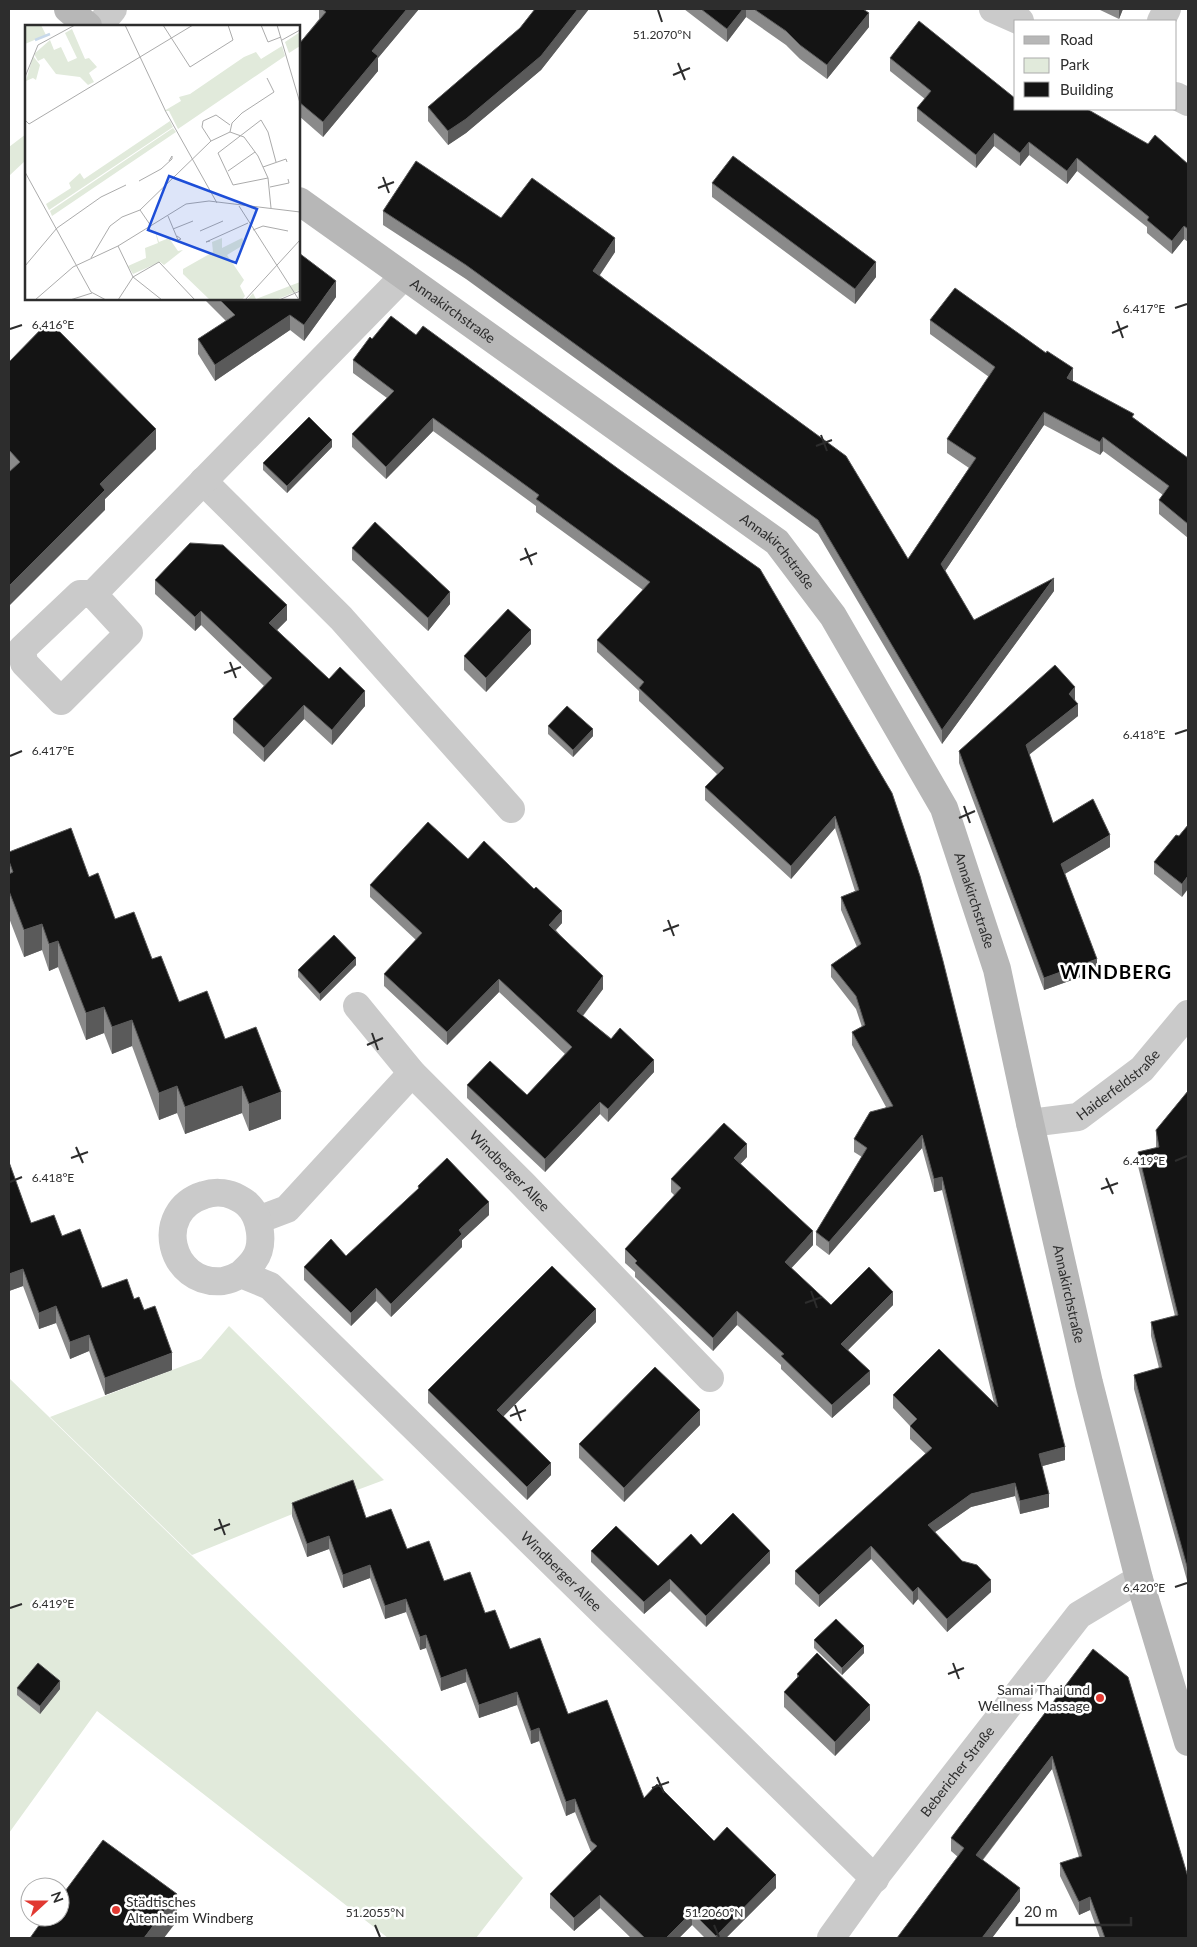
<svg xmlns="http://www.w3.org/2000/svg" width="1197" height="1947" font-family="Lato,sans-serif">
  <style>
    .green { fill: #e1eadb }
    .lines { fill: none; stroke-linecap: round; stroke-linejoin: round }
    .street { stroke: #cacaca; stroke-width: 28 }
    .secondary { stroke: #b7b7b7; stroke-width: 28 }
    .wall { fill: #8a8a8a }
    .shaded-wall { fill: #5a5a5a }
    .building { fill: #141414; stroke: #5a5a5a }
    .ticks { fill: none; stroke: #2d2d2d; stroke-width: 2 }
    .poi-dot { fill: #e13932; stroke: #fff; stroke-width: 2 }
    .labels { text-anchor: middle; stroke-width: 5; stroke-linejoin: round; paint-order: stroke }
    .street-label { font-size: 14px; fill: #2d2d2d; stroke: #fff }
    .poi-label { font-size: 14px; fill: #2d2d2d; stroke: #fff; text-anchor: end }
    .district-label { font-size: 19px; font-weight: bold; letter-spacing: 1px; fill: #000; stroke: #fff }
    .inset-river { fill: none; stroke: #c7d8ea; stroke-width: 2.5 }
    .inset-road { fill: none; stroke: #ababab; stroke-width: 1 }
    .view { fill: #1d4ed8; fill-opacity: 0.15; stroke: #1d4ed8; stroke-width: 2.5 }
    .inset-edge { fill: none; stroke: #2d2d2d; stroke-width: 2.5 }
    .ticks-label { font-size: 12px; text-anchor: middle; fill: #2d2d2d; stroke: #fff; stroke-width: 5; stroke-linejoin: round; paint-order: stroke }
  </style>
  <rect width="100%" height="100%" fill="#fff"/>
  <path class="green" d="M26 134V160L9 176V147Z
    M229 1326 384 1480 290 1515 192 1555 50 1417 201 1359Z
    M9 1378 523 1878 476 1938H388L97 1711 9 1833Z"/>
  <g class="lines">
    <g class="street">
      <path d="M993 9 1020 21"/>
      <path d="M1161 21 1167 9"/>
      <path d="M99 26 113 9"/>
      <path d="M1176 96 1188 102"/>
      <path d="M203 481 341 618 511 809"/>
      <path d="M93 594 129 633 61 701 24 663 22 649 80 594H93L404 276"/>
      <path id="s1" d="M357 1006 412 1073 523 1184 710 1378"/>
      <path id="s2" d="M1030 1123 1078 1117 1142 1069 1188 1014"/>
      <path d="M258 1220 287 1209 412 1073"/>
      <path id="s3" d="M241 1274C245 1270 251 1265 254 1260 265 1245 261 1217 247 1204 244 1201 238 1198 234 1196 225 1192 213 1192 204 1195 152 1211 169 1286 223 1281 229 1280 236 1277 241 1274L270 1286 875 1879"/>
      <path id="s4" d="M831 1938 869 1885 1079 1615 1139 1579"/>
    </g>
    <g class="secondary">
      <path d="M68 9 88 26"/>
      <path id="s5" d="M299 201 777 542 833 616 944 808 997 969 1030 1123 1089 1383 1139 1579 1188 1742"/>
    </g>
  </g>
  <path class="wall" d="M319 9H419L378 58V71L323 137 299 116V44L319 19Z
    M535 9H589L541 70 466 133 448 145 428 121V107L520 28Z
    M684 9H863L869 27 827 79 800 59 786 45 746 17 727 42Z
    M1098 9H1123L1119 19Z
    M890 58 1016 109 1148 144 1188 164V242L1184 239 1172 254 1147 233V227L1077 171 1067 184 1029 155 1020 166 994 146 976 168 917 121V108L925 99 890 71Z
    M712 183 876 277 855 304 712 197Z
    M383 211 501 218 615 252 600 275 908 559 969 468 947 453V439L989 377 930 334V320L1073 381 1134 418 1188 458V538L1159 514V500L1163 495 1103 451 1100 455 1044 425 945 571 974 620 1054 591 942 744 818 534 466 279 383 225Z
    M336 297 304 341 290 330 215 381 198 354V339L226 321 204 299H299Z
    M416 335 624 473 760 569 1065 1460 1042 1466 1049 1507 1020 1514 1015 1496 971 1507 935 1532 991 1592 947 1632 918 1599 913 1605 871 1559 819 1607 795 1584V1571L926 1454 910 1439V1426L893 1408V1395L994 1403 942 1190 934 1192 922 1148 829 1255 816 1245V1232L862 1157 854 1152V1139L886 1107 852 1045V1032L862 1027 856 1009 831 977V965L857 947 841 910V897L855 891 835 828 791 879 705 800V787L717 774 639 701V691L597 652V640L643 590 536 512V506L433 431 386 479 352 447V434L387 398 353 373V360L372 339Z
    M9 362 156 449 105 499V510L9 470Z
    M332 447 287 493 263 470V463Z
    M352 548 450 604 428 631 352 560Z
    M155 580 287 620 277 630 329 679 365 706 332 745 304 719 264 762 233 733V719L264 686 201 625 195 631 155 594Z
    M531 644 486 692 464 670V656Z
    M1075 699 1078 716 1029 755 1053 823 1110 847 1065 874 1097 971 1044 990 959 763V751Z
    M548 726 593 736 573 757 548 734Z
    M1188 825 1182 897 1154 874V862L1179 836Z
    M9 852 89 877 115 919 152 959 179 1002 225 1039 281 1119 249 1131 242 1113 185 1134 177 1113 159 1120 132 1046 112 1054 104 1033 86 1040 58 967 49 971 42 950 24 957 9 918Z
    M468 859 562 923 556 930 603 989 583 1016 654 1072 608 1122 600 1114 545 1172 467 1098V1085L527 1095 565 1054 499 992 447 1045 384 986V974L416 940 370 897V885Z
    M356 965 320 1001 298 977V970Z
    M1188 1091V1584L1134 1389V1375L1159 1368 1151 1336V1322L1175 1316 1138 1166V1152L1156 1148V1130Z
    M747 1157 740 1164 813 1245 791 1268 831 1305H893L848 1350 870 1384 832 1418 781 1369V1365L737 1325 713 1351 635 1277V1272L625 1263V1249L675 1196 671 1192V1179Z
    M9 1162 31 1223 62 1236 102 1288 134 1299 144 1310 172 1370 105 1395 89 1351 70 1359 56 1323 39 1329 23 1286 9 1291Z
    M418 1186 489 1215 462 1240V1247L391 1317 376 1301 351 1326 304 1280V1267L346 1256 418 1189Z
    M596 1322 503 1416 551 1475 527 1500 428 1403V1390Z
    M700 1425 624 1502 579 1458V1444Z
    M292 1503 366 1518 407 1549 444 1581 485 1613 510 1649 644 1798 714 1841 776 1888 726 1938H705L692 1925 679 1938H631L600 1908 574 1931 550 1908V1894L591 1852 575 1812 566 1816 539 1741 531 1744 517 1705 479 1718 466 1682 441 1691 426 1648 420 1650 406 1612 385 1619 370 1578 343 1588 329 1549 307 1557 292 1516Z
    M701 1545 770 1563 706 1627 670 1591 644 1614 591 1562V1551L658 1566Z
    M814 1640 864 1653 842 1675 814 1648Z
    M1093 1649 1188 1938H1100L1090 1910 1079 1915 1060 1876V1863L1079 1857 1052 1769 983 1860 1020 1901 992 1938H897L958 1857 951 1851V1838Z
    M797 1674 870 1720 835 1756 784 1707V1692L797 1678Z
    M17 1688 60 1689 40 1714 17 1695Z"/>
  <path class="shaded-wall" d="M407 9H419L378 58V71L323 137V122L372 51Z
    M578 9H589L541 70 466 133 448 145V131Z
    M743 9H746V17L727 42V29Z
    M1119 9H1123L1119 19Z
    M869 13V27L827 79V65Z
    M994 133V146L976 168V155Z
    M1029 142V155L1020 166V153Z
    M1077 158V171L1067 184V171Z
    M1184 226V239L1172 254V241Z
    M615 238V252L593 285V271Z
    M876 262V277L855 304V289Z
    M336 281V297L304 341V325Z
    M290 315V330L215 381V365Z
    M1073 368V382L1067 378Z
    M1044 412V425L941 577V564Z
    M433 418V431L386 479V467Z
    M156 429V449L105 499V510L9 606V586L100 484Z
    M1103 437V451L1100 455V442Z
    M332 440V447L287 493V486Z
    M1054 578V591L942 744V730Z
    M450 592V604L428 631V618Z
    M287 605V620L269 638V623Z
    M201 611V625L195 631V617Z
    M531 630V644L486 692V678Z
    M1075 687V699L1069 706V694Z
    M365 691V706L332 745V730Z
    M1078 704V716L1026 757V745Z
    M304 705V719L264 762V748Z
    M593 729V736L573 757V750Z
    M835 816V828L791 879V866Z
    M1110 835V847L1061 876V864Z
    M1188 876V889L1182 897V884Z
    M562 911V923L549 937V925Z
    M42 924V950L24 957V930Z
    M58 941V967L49 971V944Z
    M356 958V965L320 1001V994Z
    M1097 959V971L1044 990V978Z
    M603 976V989L577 1023V1011Z
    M499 979V992L447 1045V1032Z
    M104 1007V1033L86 1040V1013Z
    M132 1020V1046L112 1054V1027Z
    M654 1060V1072L608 1122V1109Z
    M177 1086V1113L159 1120V1093Z
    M242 1086V1113L185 1134V1107Z
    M281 1092V1119L249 1131V1104Z
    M600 1102V1114L545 1172V1159Z
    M922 1135V1148L829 1255V1242Z
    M747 1144V1157L734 1171V1158Z
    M942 1177V1190L934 1192V1179Z
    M489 1202V1215L462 1240V1247L391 1317V1304L459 1230Z
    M813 1231V1245L785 1275V1262Z
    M23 1269V1286L9 1291V1274Z
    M376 1288V1301L351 1326V1313Z
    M893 1292V1305L841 1357V1344Z
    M56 1306V1323L39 1329V1313Z
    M596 1309V1322L497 1423V1410Z
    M737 1311V1325L713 1351V1338Z
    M89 1335V1351L70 1359V1342Z
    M172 1353V1370L105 1395V1378Z
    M870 1371V1384L832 1418V1405Z
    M700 1410V1425L624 1502V1488Z
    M1065 1447V1460L1039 1467V1454Z
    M551 1463V1475L527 1500V1487Z
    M1015 1483V1496L971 1507 928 1537V1525L971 1494Z
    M1049 1494V1507L1020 1514V1501Z
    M329 1536V1549L307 1557V1544Z
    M871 1546V1559L819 1607V1595Z
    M770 1551V1563L706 1627V1616Z
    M370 1565V1578L343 1588V1575Z
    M670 1579V1591L644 1614V1602Z
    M991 1580V1592L947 1632V1619Z
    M918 1587V1599L913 1605V1592Z
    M406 1599V1612L385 1619V1606Z
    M426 1635V1648L420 1650V1637Z
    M864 1646V1653L842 1675V1668Z
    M466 1669V1682L441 1691V1678Z
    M60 1681V1689L40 1714V1706Z
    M517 1692V1705L479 1718V1705Z
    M870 1705V1720L835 1756V1742Z
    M539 1728V1741L531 1744V1731Z
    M1052 1756V1769L976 1868V1855Z
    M575 1799V1812L566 1816V1802Z
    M776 1875V1888L726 1938H716V1936Z
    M1020 1888V1901L992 1938H982Z
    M177 1894V1921L164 1938H144Z
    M600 1895V1908L574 1931V1918Z
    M1090 1897V1910L1079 1915V1902Z
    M692 1912V1925L679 1938H666Z"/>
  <path class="building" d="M322 9H407L372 51 378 56 323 122 299 102V44L326 12Z
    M535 9H578L541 56 466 119 448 131 428 107 520 28Z
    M701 9H743L727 29Z
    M754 9H863L869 13 827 65 800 45 786 31Z
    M919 21 1016 99V109H1087L1148 144 1155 135 1188 164V229L1184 226 1172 241 1147 220 1149 217 1077 158 1067 171 1029 142 1020 153 994 133 976 155 917 108 931 91 890 58Z
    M733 156 876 262 855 289 712 183Z
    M416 161 501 218 532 178 615 238 593 271 846 456 908 559 976 458 947 439 995 367 930 320 955 288 1046 353 1047 351 1073 368 1067 378 1134 414 1132 417 1188 458V524L1159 500 1169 486 1103 437 1100 442 1044 412 941 564 974 620 1054 578 942 730 818 520 466 265 383 211Z
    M299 253 336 281 304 325 290 315 215 365 198 339 235 315 219 299H299Z
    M391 316 416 335 423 326 624 473 760 569 892 793 920 876 943 961 1065 1447 1039 1454 1049 1494 1020 1501 1015 1483 971 1494 928 1525 962 1561 977 1565 991 1580 947 1619 918 1587 913 1592 871 1546 819 1595 795 1571 932 1448 910 1426 917 1419 893 1395 939 1349 998 1407 942 1177 934 1179 922 1135 829 1242 816 1232 867 1148 854 1139 870 1112 893 1106 852 1032 865 1025 856 996 831 965 861 944 841 897 859 890 835 816 791 866 705 787 724 768 639 688 644 682 597 640 650 582 536 499 539 495 433 418 386 467 352 434 394 391 353 360 370 337 372 339Z
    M49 321 156 429 100 484 105 490 9 586V472L20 462 9 450V362Z
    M309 417 332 440 287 486 263 463Z
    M375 522 450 592 428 618 352 548Z
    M190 543 223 545 287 605 269 623 329 679 340 667 365 691 332 730 304 705 264 748 233 719 272 678 201 611 195 617 155 580Z
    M508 609 531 630 486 678 464 656Z
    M1055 665 1075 687 1069 694 1078 704 1026 745 1053 823 1093 799 1110 835 1061 864 1097 959 1044 978 959 751Z
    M567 706 593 729 573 750 548 726Z
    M428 822 468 859 484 841 534 889 536 887 562 911 549 925 603 976 577 1011 611 1039 620 1028 654 1060 608 1109 600 1102 545 1159 467 1085 490 1061 527 1095 572 1047 499 979 447 1032 384 974 422 933 370 885Z
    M1188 825V876L1182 884 1154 862 1176 835 1179 836Z
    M71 828 89 877 98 873 115 919 134 912 152 959 161 956 179 1002 207 991 225 1039 256 1027 281 1092 249 1104 242 1086 185 1107 177 1086 159 1093 132 1020 112 1027 104 1007 86 1013 58 941 49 944 42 924 24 930 9 891V874L13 872 9 861V852Z
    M334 935 356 958 320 994 298 970Z
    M1188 1091V1570L1134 1375 1162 1367 1151 1322 1178 1315 1138 1152 1159 1147 1156 1130Z
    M724 1123 747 1144 734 1158 813 1231 785 1262 831 1305 869 1267 893 1292 841 1344 870 1371 832 1405 781 1356 784 1354 737 1311 713 1338 635 1263 637 1261 625 1249 681 1188 671 1179Z
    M447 1158 489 1202 459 1230 462 1234 391 1304 376 1288 351 1313 304 1267 331 1239 346 1256 419 1188 418 1186Z
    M9 1162 31 1223 54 1215 62 1236 80 1229 102 1288 127 1279 134 1299 139 1297 144 1310 155 1306 172 1353 105 1378 89 1335 70 1342 56 1306 39 1313 23 1269 9 1274Z
    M552 1266 596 1309 497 1410 551 1463 527 1487 428 1390Z
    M655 1367 700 1410 624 1488 579 1444Z
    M353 1480 366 1518 391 1509 407 1549 429 1541 444 1581 470 1572 485 1613 495 1610 510 1649 540 1638 568 1714 607 1700 644 1798 657 1784 714 1841 727 1827 776 1875 716 1936 692 1912 666 1938H645L600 1895 574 1918 550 1894 597 1846 591 1841 575 1799 566 1802 539 1728 531 1731 517 1692 479 1705 466 1669 441 1678 426 1635 420 1637 406 1599 385 1606 370 1565 343 1575 329 1536 307 1544 292 1503Z
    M733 1513 770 1551 706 1616 670 1579 644 1602 591 1551 616 1526 658 1566 691 1534 701 1545Z
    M836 1619 864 1646 842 1668 814 1640Z
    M1093 1649 1128 1677 1188 1877V1938H1105L1090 1897 1079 1902 1060 1863 1082 1856 1052 1756 976 1855 1020 1888 982 1938H897L964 1848 951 1838Z
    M817 1653 870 1705 835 1742 784 1692 799 1676 797 1674Z
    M38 1663 60 1681 40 1706 17 1688Z
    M103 1840 177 1894 144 1938H30L45 1917H60V1898Z"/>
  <path class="ticks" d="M658 10 662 22M678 63 685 80M673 75 690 68M383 177 389 193M378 188 394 182M1175 308 1187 304M1117 321 1123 338M10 329 22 325M1112 333 1128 326M821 435 827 451M816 446 832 440M525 548 532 565M520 560 537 553M230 662 236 678M224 673 241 667M1175 734 1187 730M10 756 22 751M964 806 970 823M959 818 975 811M668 920 674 936M663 931 679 925M372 1033 378 1050M367 1045 383 1038M76 1147 83 1163M71 1158 88 1152M1175 1161 1187 1156M1106 1178 1113 1194M10 1182 22 1177M1101 1189 1118 1183M811 1291 817 1308M805 1303 822 1297M515 1405 521 1421M510 1416 526 1410M219 1519 225 1535M214 1530 230 1524M1175 1587 1187 1583M10 1608 22 1604M953 1663 959 1679M948 1674 964 1668M657 1777 664 1793M652 1788 669 1782M375 1925 380 1937M714 1925 719 1937"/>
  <g class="poi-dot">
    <circle cx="1100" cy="1698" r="5"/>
    <circle cx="116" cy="1910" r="5"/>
  </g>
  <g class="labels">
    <g class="street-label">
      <text dy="5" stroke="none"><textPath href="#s5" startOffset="189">Annakirchstraße</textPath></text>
      <text dy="5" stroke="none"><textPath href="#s5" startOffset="594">Annakirchstraße</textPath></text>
      <text dy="5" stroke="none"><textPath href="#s5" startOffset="999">Annakirchstraße</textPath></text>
      <text dy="5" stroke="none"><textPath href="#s2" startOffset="100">Haiderfeldstraße</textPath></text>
      <text dy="5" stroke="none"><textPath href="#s1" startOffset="225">Windberger Allee</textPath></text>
      <text dy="5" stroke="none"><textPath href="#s5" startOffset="1404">Annakirchstraße</textPath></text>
      <text dy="5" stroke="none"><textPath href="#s3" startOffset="716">Windberger Allee</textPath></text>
      <text dy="5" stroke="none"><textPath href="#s4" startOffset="209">Bebericher Straße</textPath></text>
    </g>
    <g class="poi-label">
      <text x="1090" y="1695">Samai Thai und<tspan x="1090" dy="16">Wellness Massage</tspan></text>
      <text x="126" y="1907" text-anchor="start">Städtisches<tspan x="126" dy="16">Altenheim Windberg</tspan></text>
    </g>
    <g class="district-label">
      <text x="1116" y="979">WINDBERG</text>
    </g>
  </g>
  <g transform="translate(25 25)">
    <rect width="275" height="275" fill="#fff"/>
    <path d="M0 0H16L21 10 0 19ZM47 4 60 34 64 33 72 42 64 48 69 57 63 60 55 52 31 49 19 33 13 36 9 29 25 15 29 25 36 22 43 37 52 33 40 8ZM275 7V21L264 28 260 17ZM257 21 260 31 153 104 144 86H139L156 76 154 72 165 69 219 32 231 27 236 34ZM8 31 15 40 11 55 8 53 1 56ZM145 96 148 102 24 185 21 179 46 163 44 158 55 148 59 154ZM148 103 151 107 27 191 25 186ZM129 202 134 217 144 213 153 226 158 225 139 240 135 237 108 249 103 241 121 233 120 223 133 218ZM197 213V223L217 213 220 219 202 230 219 255 215 261 220 271 217 275H185L158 249V244L188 227 187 217ZM275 257V265L251 275H222L228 268 231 274Z" fill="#e1eadb"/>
    <path class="inset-river" d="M10 15 25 9"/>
    <path class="inset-road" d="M100 0 141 87 192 178M138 0 165 42 208 15 203 0M236 0 243 17 256 12M252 0 275 78M257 15 275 5M0 52 13 20 50 0M0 95 4 99 168 0M205 107 207 98 217 88 249 67 242 53M186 116 177 102 178 96 191 90 205 100M238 142 261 134 262 137M203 146 230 127M0 147 66 267 81 275M243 153 208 160 193 128 236 95 243 107 251 137M114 156 136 144 147 134V131L144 136M245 162 264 158 263 154M214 181 274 275M115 185 186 116 205 107 219 112 233 131 243 153 246 183M143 191 153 215 156 214 152 211M148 204 168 196M228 205 238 201 263 206M175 206 198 196M185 216 181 217 223 198M93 221 108 252 93 275M66 233 85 201 97 192 115 185 126 201M0 241 32 203 76 172 101 160M10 275 48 242 93 221 161 179 184 176 275 187M45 275 67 268M137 275 108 252 134 237 170 275M220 275 275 215M254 275 275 266"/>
    <path class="view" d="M144 151 232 184 211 238 123 205Z"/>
    <rect width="275" height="275" class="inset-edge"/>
  </g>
  <g class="ticks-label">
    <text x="662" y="39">51.2070°N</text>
    <text x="1144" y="313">6.417°E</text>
    <text x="53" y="329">6.416°E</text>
    <text x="1144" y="739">6.418°E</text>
    <text x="53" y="755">6.417°E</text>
    <text x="1144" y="1165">6.419°E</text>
    <text x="53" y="1182">6.418°E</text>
    <text x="1144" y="1592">6.420°E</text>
    <text x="53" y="1608">6.419°E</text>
    <text x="375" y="1917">51.2055°N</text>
    <text x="714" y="1917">51.2060°N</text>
  </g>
  <rect width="1197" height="1947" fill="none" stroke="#2d2d2d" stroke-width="20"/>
  <rect x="1014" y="20" width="162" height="90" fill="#ffffff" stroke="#ababab"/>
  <rect x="1024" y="36" width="25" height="8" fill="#b7b7b7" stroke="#ababab"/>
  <text x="1060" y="45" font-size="15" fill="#2d2d2d">Road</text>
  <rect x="1024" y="58" width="25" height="15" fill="#e1eadb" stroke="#ababab"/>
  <text x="1060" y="70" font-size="15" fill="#2d2d2d">Park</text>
  <rect x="1024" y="82" width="25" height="15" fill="#141414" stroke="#ababab"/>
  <text x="1060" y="95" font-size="15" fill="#2d2d2d">Building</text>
  <g transform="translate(45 1902) rotate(69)"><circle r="24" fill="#ffffff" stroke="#ababab"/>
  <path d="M0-4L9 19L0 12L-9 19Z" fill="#e13932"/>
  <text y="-8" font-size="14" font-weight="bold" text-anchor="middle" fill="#2d2d2d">N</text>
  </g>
  <path d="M1017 1917v8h114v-8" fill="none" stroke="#2d2d2d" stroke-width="2.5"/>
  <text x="1024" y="1917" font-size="15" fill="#2d2d2d" stroke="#ffffff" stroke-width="4" paint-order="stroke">20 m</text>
</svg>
